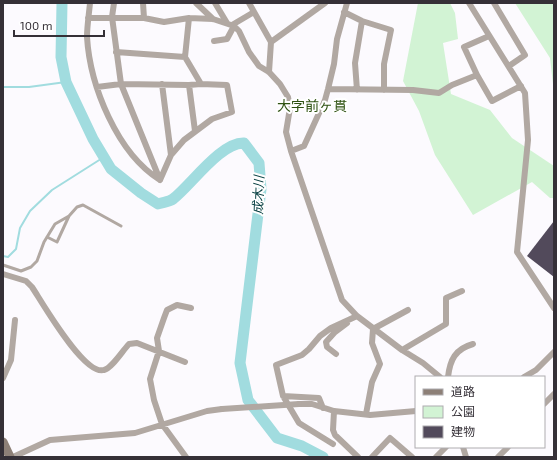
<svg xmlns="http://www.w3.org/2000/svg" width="557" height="460" font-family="'Exo 2','Noto Sans JP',sans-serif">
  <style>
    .green { fill: #d2f3d4 }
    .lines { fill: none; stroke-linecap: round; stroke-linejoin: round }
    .stream { stroke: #a1dcdf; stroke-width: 2 }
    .river { stroke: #a1dcdf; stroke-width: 11 }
    .building { fill: #524a5b }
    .lane { stroke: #b1a8a2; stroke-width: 3 }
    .street { stroke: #b1a8a2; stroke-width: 6 }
    .secondary { stroke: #8d8077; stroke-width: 9 }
    .street-bridge { stroke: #b1a8a2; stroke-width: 6 }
    .labels { text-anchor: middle; stroke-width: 4; stroke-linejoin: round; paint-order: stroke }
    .water-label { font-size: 13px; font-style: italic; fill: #094143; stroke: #fff }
    .quarter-label { font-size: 14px; fill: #2e5111; stroke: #fff }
  </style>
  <rect width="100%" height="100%" fill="#fcfafe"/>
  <path class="green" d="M418 3H450L455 13 458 39 443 43 451 94 490 110 512 138 554 166V198H550L532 182 473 215 435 155 419 111 403 81Z
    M515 3H554V93L550 58Z"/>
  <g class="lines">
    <path class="stream" d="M3 87H29L66 82
      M3 256 8 257 16 249 20 228 30 211 52 190 104 157"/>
    <path class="river" d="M62 3 61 57 66 82 93 139 111 169 141 193 158 204C163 202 169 202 173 199 191 185 221 142 244 143L259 163 261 189 240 363 248 400 277 438 302 446 323 457"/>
  </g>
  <path class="building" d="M554 221V277L527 256Z"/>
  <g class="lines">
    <path class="lane" d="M47 237 57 242 69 216
      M3 265 21 271 31 267 37 261 44 242 55 224 69 216 77 207 83 205 121 226"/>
    <path class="street" d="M90 3C89 14 87 26 87 37 90 86 117 153 160 180
      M114 3 112 17 121 84 160 180
      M143 3 144 18
      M196 3 213 19
      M215 3 227 23
      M249 3 271 42 269 72
      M469 3 525 93 528 140 517 252 554 308
      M494 3 525 55 509 66
      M344 12 362 21 391 30 384 64V90
      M88 18H144L164 22 189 18 213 19 234 26 239 31 249 52 259 66 269 72 280 84 288 97 290 108 286 132 291 151 342 300 357 316 402 350 423 363 440 377
      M189 18 185 57 201 84
      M232 25 254 12
      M489 36 464 47 477 75 492 101 521 86
      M214 41 227 39 234 26
      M271 42 325 3
      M116 52 185 57
      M162 84 171 155
      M189 85 195 131
      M97 87 121 84 189 85 201 84 227 85 232 112 212 119 184 140 171 155 160 180
      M328 89 413 90 439 93 452 85 477 75
      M357 90 355 63 362 21
      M291 151 304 146 325 100 328 89 334 64 337 39 347 3
      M3 274 26 281 32 287C42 302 84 376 104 370 112 368 123 350 129 344L137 343 185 362
      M402 350 446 324V298L462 291
      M336 354 327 347 326 342 335 332 347 323
      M448 377C450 360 455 349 473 344
      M524 377 536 370 554 352
      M3 378 11 360 15 320
      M283 396 299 423 333 444
      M299 404H312L334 411 370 415 416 411
      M544 404 554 394
      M323 408 319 398 283 396 276 365 302 355 309 349 320 336 331 328 357 316
      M334 411 333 430 335 435 358 457
      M366 414 372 382 380 364 372 343 373 329 408 310
      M463 447 466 457
      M13 457 50 440 135 433 207 411 222 409
      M186 457 162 424 154 400 150 379 159 351 157 338 164 318 167 310 177 305 191 308
      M372 457 390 438 412 457
      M436 457 446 447
      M498 457 508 447"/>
    <path class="secondary" d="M3 442 10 457"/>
    <path class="street-bridge" d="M222 409 299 404"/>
  </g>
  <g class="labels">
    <g class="water-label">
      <text transform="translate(258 195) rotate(-88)" y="5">成木川</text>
    </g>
    <g class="quarter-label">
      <text x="312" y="111">大字前ヶ貫</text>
    </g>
  </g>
  <rect width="557" height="460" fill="none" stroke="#353037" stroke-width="8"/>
  <rect x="415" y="376" width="130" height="72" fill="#ffffff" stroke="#aeacaf"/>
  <rect x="423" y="389" width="20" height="6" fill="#8d8077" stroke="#aeacaf"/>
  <text x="451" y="396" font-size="12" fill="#353037">道路</text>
  <rect x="423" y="406" width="20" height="12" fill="#d2f3d4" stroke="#aeacaf"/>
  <text x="451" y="416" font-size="12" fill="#353037">公園</text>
  <rect x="423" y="426" width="20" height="12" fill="#524a5b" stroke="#aeacaf"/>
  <text x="451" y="436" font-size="12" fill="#353037">建物</text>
  <path d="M14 30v6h90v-6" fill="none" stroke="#353037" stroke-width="2"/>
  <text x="20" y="30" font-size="12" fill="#353037" stroke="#ffffff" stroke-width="3" paint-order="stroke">100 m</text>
</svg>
